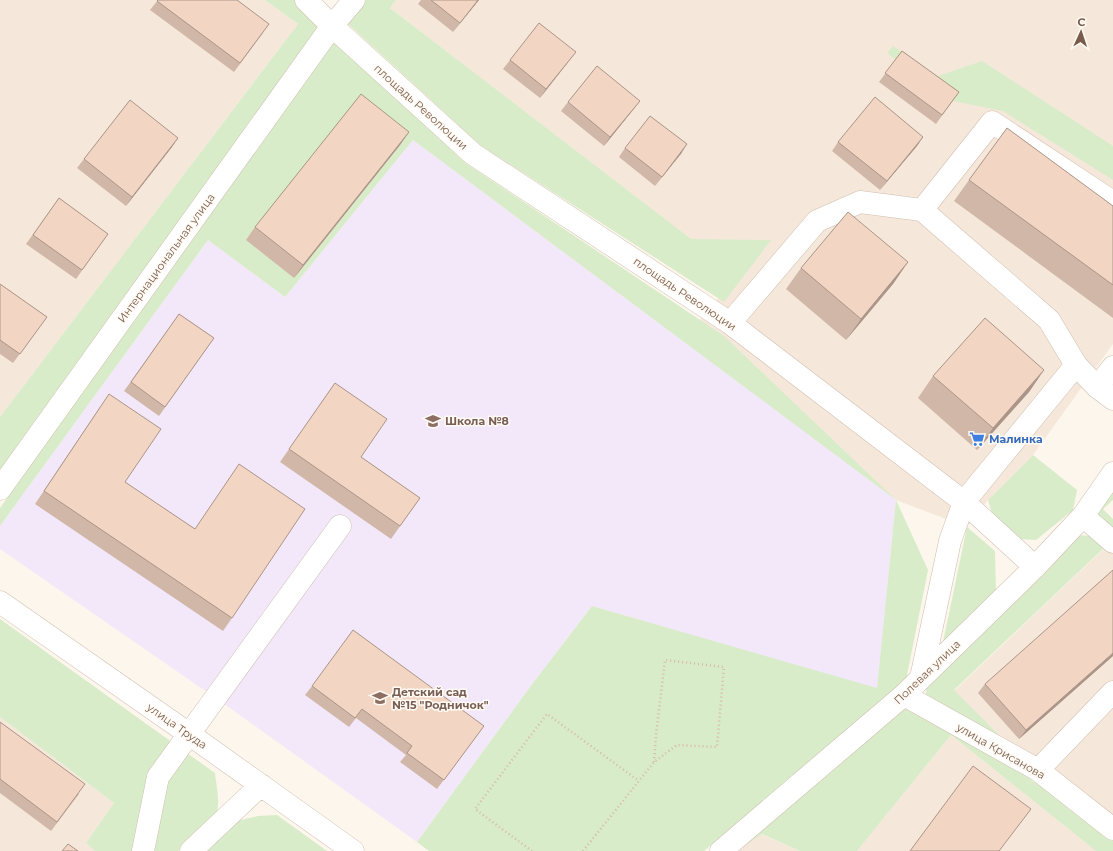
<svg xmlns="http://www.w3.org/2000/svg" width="1113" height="851" font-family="Montserrat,sans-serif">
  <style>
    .residential { fill: #f5e8da }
    .education { fill: #f3e8fa }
    .green { fill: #d8ecc9 }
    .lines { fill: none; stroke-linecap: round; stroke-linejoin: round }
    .minor-casing { stroke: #d1beb0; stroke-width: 23 }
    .path { stroke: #d9b8a5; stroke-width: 2.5; stroke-dasharray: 1 3; stroke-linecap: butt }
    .minor { stroke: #fff; stroke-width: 22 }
    .wall { fill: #d1b7a8 }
    .shaded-wall { fill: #aa9588 }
    .building { fill: #f3d5c3; stroke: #aa9588 }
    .labels { text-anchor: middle; stroke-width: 3; stroke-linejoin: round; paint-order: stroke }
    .street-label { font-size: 11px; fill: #7a5c4d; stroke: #fffaf3 }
    .education-label { font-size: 11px; font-weight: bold; fill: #785e54; stroke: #fffaf3; text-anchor: start }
    .shop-label { font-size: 11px; font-weight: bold; fill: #366cbe; stroke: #fffaf3; text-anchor: start }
  </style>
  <rect width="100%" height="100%" fill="#fdf6ec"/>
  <path class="residential" d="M0 0H265L298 24 0 417Z
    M396 0H1113V344L1033 455 988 500 967 527 896 500 683 341 737 275 390 8Z
    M1113 540V816L1012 748 954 691Z
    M0 717 114 803 86 843 95 851H0Z
    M951 735 1096 851H857Z
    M761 834 800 851H737Z"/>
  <path class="education" d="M413 140 896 500 877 689 592 606 530 687 417 842 230 708 0 549V526L208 240 285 297Z"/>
  <path class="green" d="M265 0H300L327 27 0 478V417L298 24Z
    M366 0H396L390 8 691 239 771 240 724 302 480 145 347 23Z
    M334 39 464 162 724 336 896 500 928 570 906 680 704 851H429L417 842 530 687 592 606 877 688 896 500 413 140 285 297 208 240 0 526V508Z
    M893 46 938 76 982 61 1113 146V180L1003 111 953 101 887 53Z
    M1033 455 1077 490 1073 510 1036 540 1019 539 994 520 988 500Z
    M1113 487V500L1103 509 1113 519V530L1096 514Z
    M967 527 995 551 996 593 942 647Z
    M1077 535 1092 536 1106 546 954 690 1012 748 926 694 927 684Z
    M0 619 215 773C216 783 220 801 217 811 213 824 189 842 178 851H95L86 843 114 803 0 717Z
    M905 707 956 731 1056 796 1113 841V851H1096L951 735 857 851H800L762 834 737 851Z
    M277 815 327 851H202L236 821 258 816Z"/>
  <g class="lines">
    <g class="minor-casing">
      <path id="minor" d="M306 0 332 26 473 154 730 323 964 502 1035 567
        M730 323 817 221 860 202 922 210
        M1076 365 1097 387 1113 399
        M1097 387 1113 367
        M0 489 332 26 354 0
        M1083 516 1113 542
        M0 602 189 734 353 851
        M921 678 950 541 964 502 1076 365 1049 320 922 210 992 122 1113 202
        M904 695 1038 770 1113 829
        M1038 770 1113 692
        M143 851 158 777 340 526
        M191 851 261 785
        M721 851 904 695 1035 567 1083 516 1113 473"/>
    </g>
    <path class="path" d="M532 851 475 809 547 714 639 781
      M583 851 654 762 677 745 717 747 724 667 665 660 656 735 654 762"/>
    <use href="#minor" class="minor"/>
  </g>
  <path class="wall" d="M158 0 263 33 234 72 150 10Z
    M421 0H479L453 32 418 4Z
    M902 51 959 92 936 124 879 82Z
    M510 60 569 61 540 98 503 69Z
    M568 102 633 110 604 146 561 111Z
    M409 132 400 145 294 278 246 240 255 227Z
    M923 137 917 146 880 190 832 151 838 142Z
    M178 138 172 147 126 206 77 168 84 159Z
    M687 144 655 186 619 157 625 148Z
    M969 180 1113 206V318L954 201Z
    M59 198 108 234 76 279 26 244Z
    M908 262 893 284 846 340 786 289 801 268Z
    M0 284 47 317 13 363 0 354Z
    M179 314 214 338 159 416 124 391Z
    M1044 370 1029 392 977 450 918 398 933 376Z
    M335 383 361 457 420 498 391 539 280 462Z
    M100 407 125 482 195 529 232 618 223 631 35 504Z
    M1113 656 1019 739 978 693 985 684Z
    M312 686 484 726 437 789 400 762 406 755 356 718 349 727 305 695Z
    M0 722 79 794 51 831 0 793Z"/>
  <path class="shaded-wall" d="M478 0H479L453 32 460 23Z
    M576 52 569 61 540 98 546 89Z
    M640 101 633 110 604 146 610 137Z
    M409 132 400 145 294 278 303 265Z
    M923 137 917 146 880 190 887 181Z
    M178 138 172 147 126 206 132 197Z
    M687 144 681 154 655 186 662 177Z
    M908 262 893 284 846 340 861 319Z
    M1044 370 1029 392 977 450 993 428Z
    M1113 653V656L1019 739 1026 730Z"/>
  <path class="building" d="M158 0H237L269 24 240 63 157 1Z
    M431 0H478L460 23Z
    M539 23 576 52 546 89 510 60Z
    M902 51 959 92 942 115 885 73Z
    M597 66 640 101 610 137 568 102Z
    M361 94 409 132 303 265 255 227Z
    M875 97 923 137 887 181 838 142Z
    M130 100 178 138 132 197 84 159Z
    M650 116 687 144 662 177 625 148Z
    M1007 128 1113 206V285L969 180Z
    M59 198 108 234 82 270 33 235Z
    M848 212 908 262 861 319 801 268Z
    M0 284 47 317 20 354 0 340Z
    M179 314 214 338 165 407 131 382Z
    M985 318 1044 370 993 428 933 376Z
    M335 383 387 419 361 457 420 498 400 526 289 449Z
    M109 394 161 429 125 482 195 529 239 464 305 509 232 618 44 491Z
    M1113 570V653L1026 730 985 684Z
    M353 630 484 726 444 780 407 753 412 746 362 709 355 718 312 686Z
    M0 722 85 784 57 822 0 779Z
    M973 766 1031 809 999 851H910Z
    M68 844 78 851H62Z"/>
  <defs>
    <g id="school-bare" transform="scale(1.2)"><path d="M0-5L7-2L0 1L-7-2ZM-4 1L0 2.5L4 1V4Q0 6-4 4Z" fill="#8d6e63" stroke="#fffaf3" stroke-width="2.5" paint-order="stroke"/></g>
    <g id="supermarket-bare" transform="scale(1.2)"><path d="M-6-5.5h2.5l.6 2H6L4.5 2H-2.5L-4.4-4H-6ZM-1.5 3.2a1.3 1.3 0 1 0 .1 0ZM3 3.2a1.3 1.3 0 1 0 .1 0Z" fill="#3f7fe0" stroke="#fffaf3" stroke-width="2.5" paint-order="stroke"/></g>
  </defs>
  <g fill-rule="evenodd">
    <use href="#school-bare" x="433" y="421"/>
    <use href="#supermarket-bare" x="977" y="439"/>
    <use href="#school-bare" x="380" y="698"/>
  </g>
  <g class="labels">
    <g class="street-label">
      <text transform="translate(421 107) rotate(42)" y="4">площадь Революции</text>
      <text transform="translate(166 258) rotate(-54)" y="4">Интернациональная улица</text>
      <text transform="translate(685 294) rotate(34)" y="4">площадь Революции</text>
      <text transform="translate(927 672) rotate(-44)" y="4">Полевая улица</text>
      <text transform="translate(177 726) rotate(35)" y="4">улица Труда</text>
      <text transform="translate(1001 751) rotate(30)" y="4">улица Крисанова</text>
    </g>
    <g class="education-label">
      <text x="445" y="425">Школа №8</text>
      <text x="392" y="696">Детский сад<tspan x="392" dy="13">№15 "Родничок"</tspan></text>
    </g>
    <g class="shop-label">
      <text x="989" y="443">Малинка</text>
    </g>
  </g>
  <g transform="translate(1081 32) rotate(3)" stroke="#fffaf3" stroke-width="3" paint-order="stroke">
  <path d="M0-3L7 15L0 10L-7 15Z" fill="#7a5c4d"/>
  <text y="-6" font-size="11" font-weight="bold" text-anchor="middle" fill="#7a5c4d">С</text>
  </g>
</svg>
